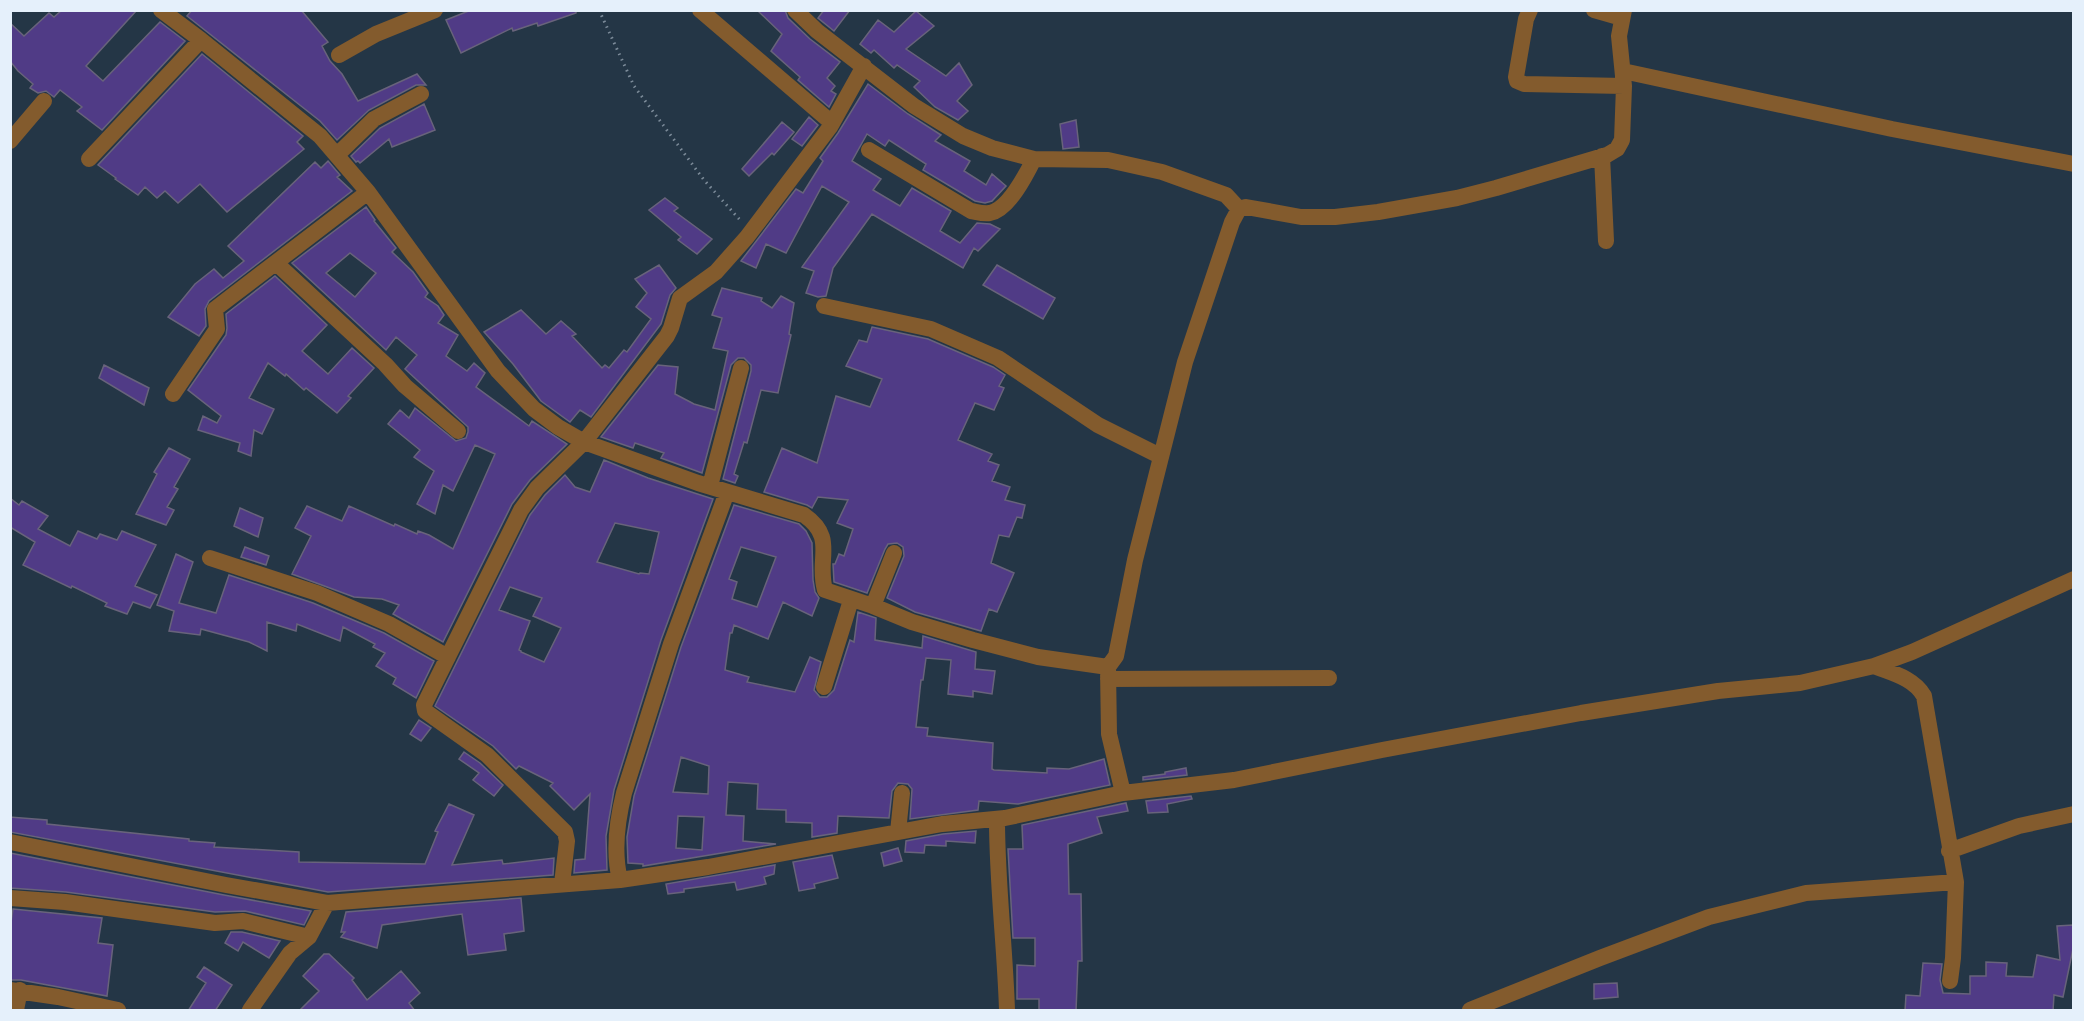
<svg xmlns="http://www.w3.org/2000/svg" width="2084" height="1021" font-family="'PT Sans Narrow',sans-serif">
  <style>
    .building { fill: #503b86; stroke: #68637b; stroke-width: 1.5; fill-rule: evenodd }
    .lines { fill: none; stroke-linecap: round; stroke-linejoin: round }
    .path { stroke: #7c8b99; stroke-width: 3; stroke-dasharray: 1.5 4.5; stroke-linecap: butt }
    .minor { stroke: #835b2d; stroke-width: 16 }
  </style>
  <rect width="100%" height="100%" fill="#243646"/>
  <path class="building" d="M62 10H137L86 66 103 81 160 22 185 41 102 130 77 111 82 107 60 90 54 97 46 91 38 93 30 88 33 84 18 71 10 61V23L24 36 49 13 54 17Z
    M192 10H301L328 42 322 46 330 61 342 74 358 101 417 74 426 85H416L369 110 337 140 320 121 187 16Z
    M471 10H576V13L538 26 537 23 513 31 512 28 461 53 446 20Z
    M757 10H785L788 18 810 39 840 62 827 78 835 86 831 91 836 94 829 107 798 80 800 77 771 51 782 34Z
    M824 10H850L834 31 818 18Z
    M916 11 934 26 906 49 946 76 959 63 972 85 957 101 968 111 958 120 935 107 914 87 920 81 897 65 894 68 874 50 871 53 860 44 878 20 894 32Z
    M202 54 303 136 297 142 304 149 227 212 200 184 178 203 165 191 157 198 145 187 138 195 115 179 116 178 98 165Z
    M868 84 908 114 941 135 935 141 970 161 964 171 986 185 992 174 1006 186 992 201 985 203 975 201 923 170 926 164 889 140 885 146 867 134 852 161 881 179 873 190 900 206 912 188 951 211 940 231 960 243 977 223 990 224 1000 229 978 251 974 248 963 268 872 214 833 268 826 296 818 297 806 293 814 271 802 267 849 202 822 186 786 253 766 244 756 268 741 261 796 189 803 193 823 161 820 158 838 133Z
    M424 104 435 130 392 147 389 139 360 163 358 161 356 162 351 156 380 128Z
    M809 117 818 125 802 146 792 139Z
    M1076 120 1079 147 1063 149 1060 124Z
    M782 122 794 132 774 155 772 153 749 176 742 169Z
    M328 161 340 175 337 177 352 191 209 301 205 309 206 326 199 336 168 317 195 284 214 269 223 278 244 261 228 246 315 162 321 168Z
    M665 198 678 208 674 211 712 239 697 254 678 240 681 237 649 210Z
    M366 207 375 220 374 221 396 248 392 252 413 272 428 293 425 297 438 306 444 315 438 323 458 335 446 356 467 371 474 363 485 373 476 387 529 426 532 421 567 444 530 480 512 504 443 642 393 614 399 605 382 599 354 597 292 574 311 536 295 528 307 506 342 521 349 506 394 526 395 524 417 534 418 531 429 535 453 549 495 454 475 445 453 491 443 485 435 514 417 504 434 471 414 457 420 450 388 424 400 410 409 418 415 408 456 441 466 438 468 432V427L405 369 417 355 396 337 386 350 292 263ZM350 253 376 273 355 297 326 273Z
    M659 265 676 288 670 295 661 324 591 417 580 410 570 422 541 401 513 364 484 332 521 310 546 334 561 321 576 334 572 336 602 368 605 365 609 368 624 350 627 352 651 319 636 307 647 293 635 279Z
    M997 265 1055 298 1043 319 983 285Z
    M275 276 327 325 302 351 328 374 352 348 374 368 348 396 351 398 337 413 306 388 304 390 286 374 285 376 268 363 249 398 274 409 262 434 254 430 251 456 238 451 240 443 198 430 203 416 217 423 221 416 188 390 226 335 227 328 226 314Z
    M722 288 762 298 761 301 772 308 781 296 794 303 789 334 791 335 778 393 761 390 747 443 744 442 734 474 738 476 735 483 723 479 751 371V365L744 358H738L731 365 702 473 661 458 664 453 635 443 633 448 601 437 658 365 678 367 675 394 694 404 715 410 728 351 713 348 722 318 712 315Z
    M872 327 928 339 993 367 1005 375 999 386 1004 388 994 410 975 403 958 440 992 454 988 461 999 465 992 481 1010 487 1005 500 1025 505 1022 518 1017 517 1009 537 999 535 991 563 1014 573 997 612 989 609 981 631 915 612 887 598 904 556 903 547 897 543 888 544 885 549 867 593 834 582 833 564H835L839 554 844 556 853 529 837 523 848 500 818 497 812 508 807 505 764 492 782 448 817 463 836 396 870 407 882 379 846 366 859 340 867 342Z
    M104 365 149 388 144 405 99 378Z
    M169 448 190 459 174 487 178 489 167 507 174 510 166 525 136 514 157 474 154 472Z
    M604 460 648 478 713 499 661 640 614 790 606 836 607 870 574 873 575 860 585 859 590 794 574 810 550 786 553 783 519 766 516 769 493 746 435 706 530 515 545 495 565 475 575 487 590 492ZM615 523 659 532 649 574 640 573 639 574 597 562ZM510 587 542 598 533 616 561 628 544 662 521 652V651L519 650 530 621 499 610Z
    M10 498 19 505 22 501 48 516 38 529 70 546 78 531 97 539 100 534 117 540 122 531 156 545 135 586 157 595 150 608 133 602 127 614 105 606 107 603 72 586 71 588 23 565 35 542 10 527Z
    M734 505 799 524 806 531 812 543 813 580 815 592 819 598 812 616 783 602 768 639 734 625 732 633H730L725 670 749 677 747 682 795 692 810 657 821 662 814 690 820 697H827L834 690 850 640 854 642 858 612 876 618 875 640 922 648 923 636 976 652 975 669 995 671 992 694 973 691V697L948 694 951 660 926 658 923 680H921L916 727 928 728 927 736 993 743 992 769 994 770 1047 773V768L1069 769 1104 759 1110 785 1018 804 979 801 978 810 910 819 912 789 908 784 898 783 892 791 889 818 838 816 837 833 812 837V823L786 822V810L757 809 758 784 728 782 726 815 744 816 743 841 776 844 643 866V864L628 863 627 837 634 796 681 647ZM741 547 776 557 757 607 732 599 737 582 729 579ZM681 757 709 766 708 794 673 792ZM678 816 704 817 702 850 676 848Z
    M240 508 263 518 258 537 234 526Z
    M245 547 269 556 266 565 241 557Z
    M176 554 193 562 179 603 216 613 229 575 313 603 384 633 434 661 416 698 393 684 396 678 376 666 385 653 373 647 375 644 343 627 340 641 297 624 296 631 267 622V651L249 642 201 629 200 635 169 631 174 611 157 605Z
    M419 720 431 728 421 741 410 734Z
    M464 752 480 763 503 785 494 796 473 780 479 773 459 759Z
    M1186 768 1187 775 1143 780V777L1165 774V772Z
    M1191 796 1192 799 1167 804 1168 812 1148 813 1146 801Z
    M1126 803 1128 811 1097 817 1102 833 1068 844 1069 894H1081L1082 961H1078L1076 1011H1039V999H1017V965L1035 966V938H1013L1008 849H1023L1022 825Z
    M449 804 474 815 452 865 502 860 503 864 554 858 553 875 328 892 10 832V817L47 820V824L189 839V841L215 843 214 847 299 852V862L425 864 438 832 435 831Z
    M976 831 975 843 946 841V846L925 845 924 853 905 852 906 841 943 834Z
    M898 848 902 861 884 866 881 853Z
    M10 853 224 895 311 911 304 925 245 911 215 912 66 892 10 888Z
    M832 855 838 878 814 884 815 888 799 891 793 862Z
    M775 865 774 874 764 877 766 884 737 890 735 882 684 889V892L668 894 666 884Z
    M521 898 524 931 504 934 506 950 468 955 462 914 382 925 377 948 341 937 345 932H341L346 912Z
    M13 909 102 918 98 943 113 945 107 996 21 980H10V929Z
    M2073 925V949L2063 997 2054 995 2053 1011H1905L1906 995 1920 996 1923 963 1942 964 1940 980 1943 993 1970 994V976H1986V962L2007 963 2006 976 2033 977 2037 955 2060 960 2057 926Z
    M231 932H242L280 941 269 958 243 942 238 951 225 943Z
    M324 954H329L354 978 352 980 367 1000 401 971 420 993 409 1003 415 1011H299L319 991 303 976Z
    M204 967 232 985 215 1011H188L206 983 197 977Z
    M1617 983 1618 997 1594 999V984Z"/>
  <g class="lines">
    <path class="path" d="M599 10 634 86 704 180 740 220"/>
    <path class="minor" d="M161 10 201 40 320 136 368 192 498 371 534 409 558 427 584 442 698 483 804 515C837 538 816 558 825 590L873 606 912 622 973 640 1038 657 1108 667 1116 656 1135 560 1185 362 1232 222 1239 209 1246 207 1301 217H1335L1378 212 1457 198 1496 188 1607 155 1617 149 1622 140 1624 86 1619 36 1624 10
      M700 10 832 123
      M795 10 817 31 914 106 963 136 992 148 1034 159 1108 160 1162 172 1226 195 1239 209
      M1530 10 1526 19 1516 77 1517 81 1524 84 1624 86
      M1594 10 1622 18
      M339 55 376 34 435 10
      M1623 71 1892 129 2074 164
      M10 141 44 101
      M869 150 971 211C977 212 983 214 990 213 1009 209 1026 175 1034 159
      M337 155 374 119 421 94
      M1602 156 1606 241
      M89 159 201 40
      M276 263 385 364 405 386 458 431
      M824 306 931 329 998 358 1098 425 1160 456
      M173 394 217 329 215 309 368 192
      M710 486 741 368
      M210 558 317 593 389 624 448 657
      M873 606 894 553
      M1874 666C1892 673 1914 678 1924 696L1956 882 1953 958 1950 981
      M1108 669 1109 734 1123 793
      M1108 679 1329 678
      M824 687 851 600
      M997 820C997 883 1005 947 1007 1010
      M898 832 902 793
      M10 842 226 885 327 903 620 880 708 867 942 824 1005 818 1123 793 1234 780 1382 750 1581 713 1718 691 1800 683 1874 666 1912 652 2074 579
      M1949 851 2019 826 2074 814
      M620 880C613 852 617 821 624 793L671 644 727 492
      M562 884 567 841 565 832 487 755 425 711 424 705 521 510 537 488 584 442 667 336 671 328 680 298 716 272 747 237 830 127 864 66
      M10 898 65 902 215 923 243 921 309 937
      M10 990 58 997 118 1010
      M16 1010 20 990
      M250 1010 290 953 309 937 327 903
      M1470 1010 1600 958 1709 917 1806 893 1956 882"/>
  </g>
  <rect width="2084" height="1021" fill="none" stroke="#e5f0fb" stroke-width="24"/>
</svg>
